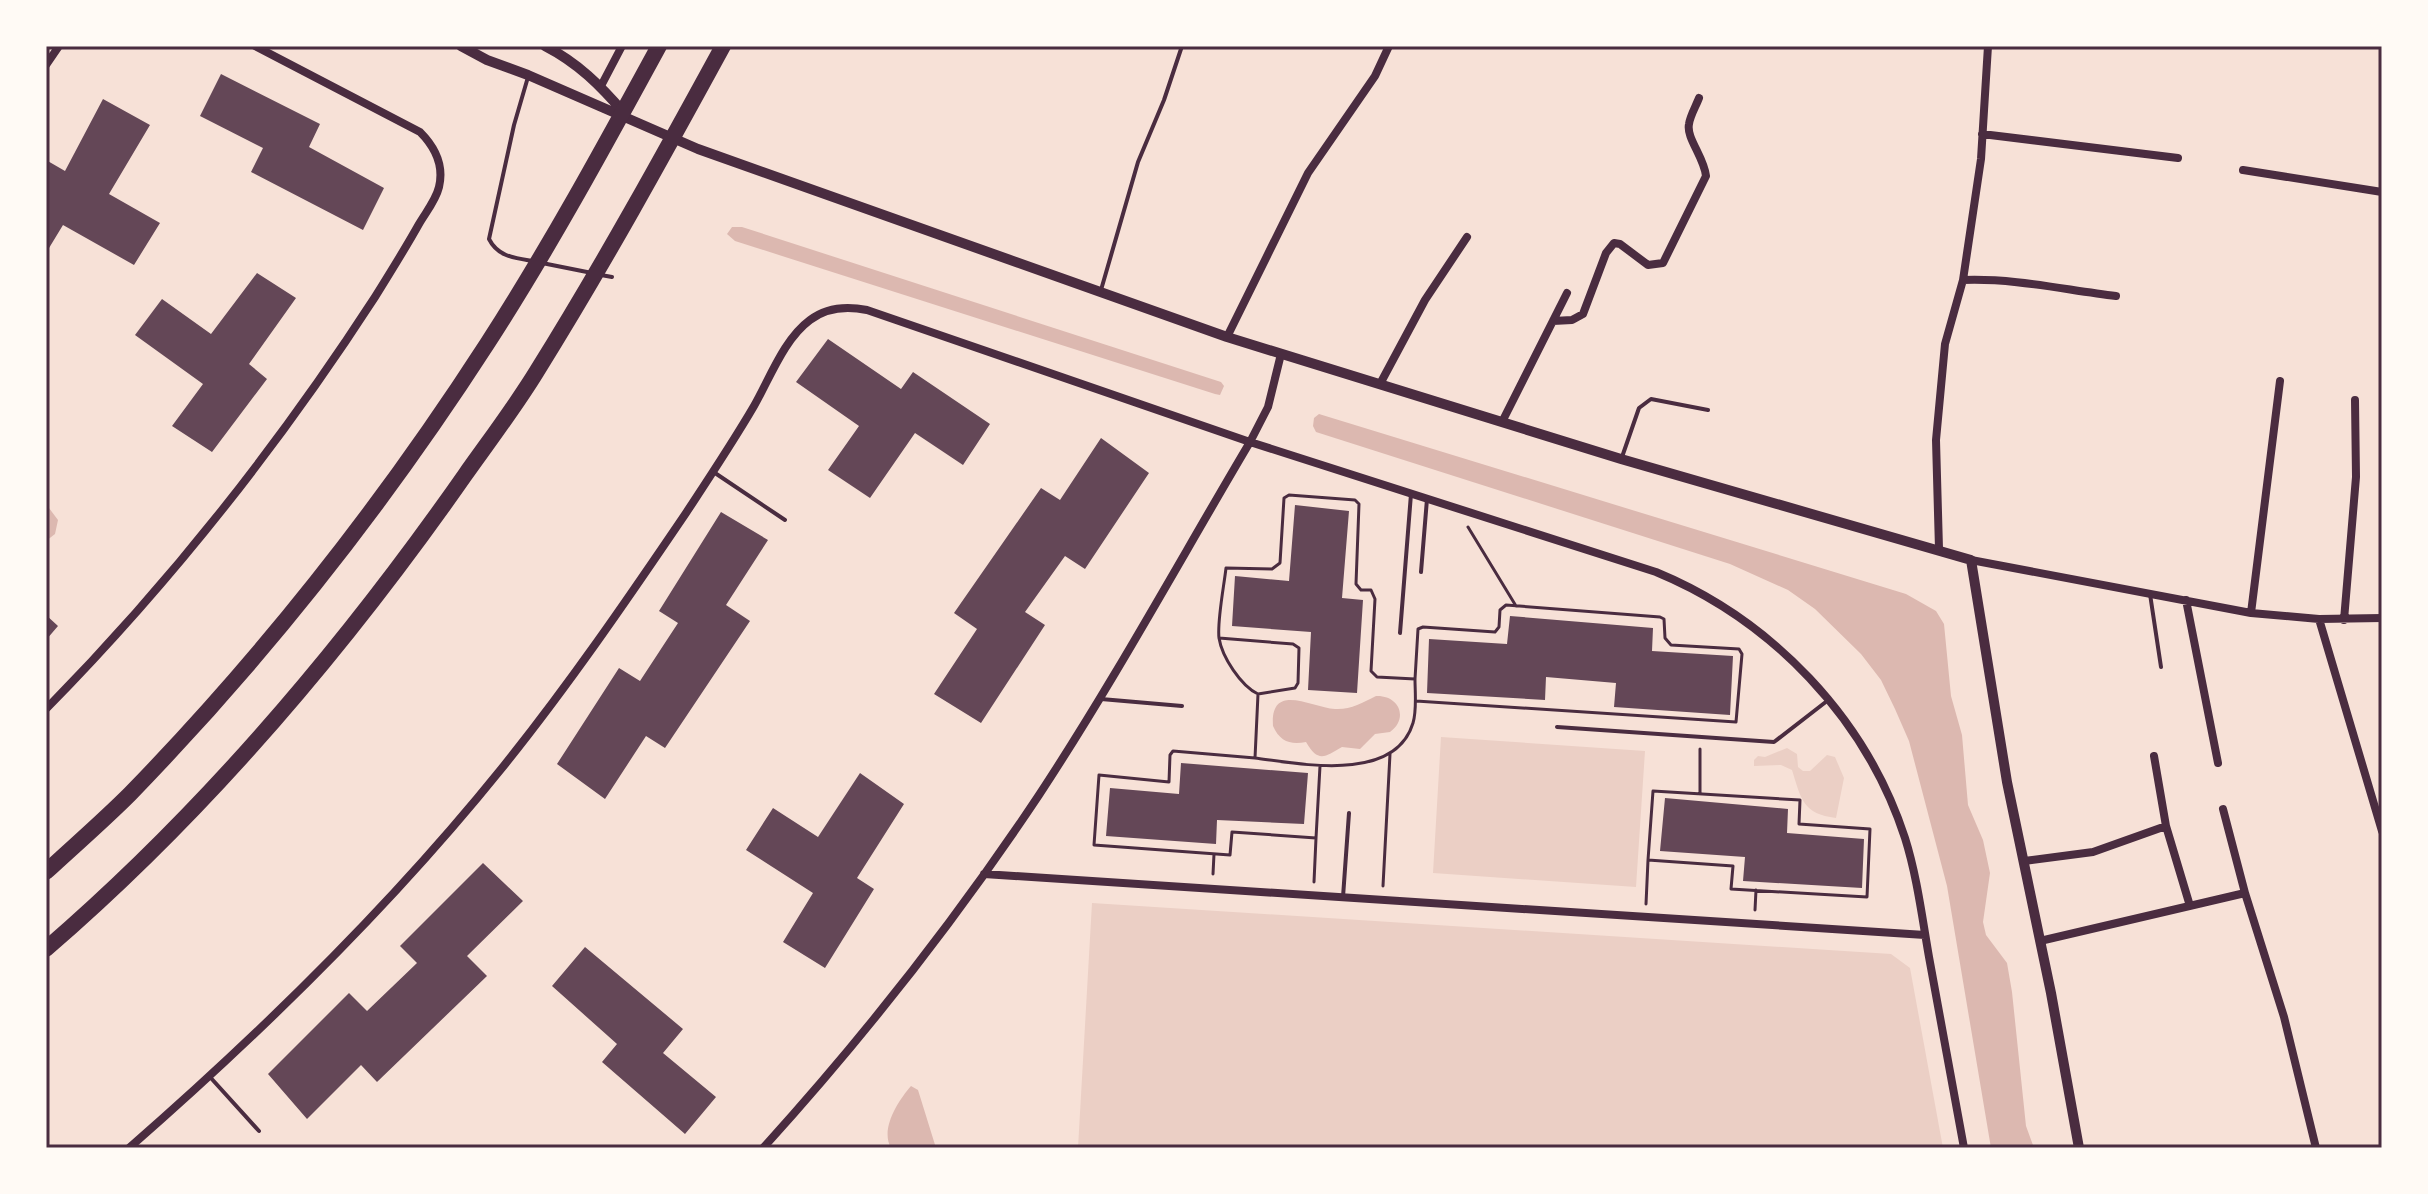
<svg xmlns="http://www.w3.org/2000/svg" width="2428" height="1194" font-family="'Fira Sans Condensed',sans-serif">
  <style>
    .green { fill: #ebcfc5 }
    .water { fill: #dcb8b0 }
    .building { fill: #644757 }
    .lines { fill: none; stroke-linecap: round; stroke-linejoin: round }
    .path { stroke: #4a2c40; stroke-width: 3 }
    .service { stroke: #4a2c40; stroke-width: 4 }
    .minor { stroke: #4a2c40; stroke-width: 8 }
    .tertiary { stroke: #4a2c40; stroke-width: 10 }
    .motorway { stroke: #4a2c40; stroke-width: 16 }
    .neatline { fill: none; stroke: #4a2c40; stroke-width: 3 }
  </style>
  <rect width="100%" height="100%" fill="#f7e1d7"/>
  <path class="green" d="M1441 737 1645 751 1636 887 1433 873Z
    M1787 748 1797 754 1798 767 1803 771H1810L1827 755 1835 757 1844 778 1836 818C1803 814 1801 799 1792 770L1781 765 1754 766V760L1758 756 1765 757Z
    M1092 903 1891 954 1910 968 1943 1148H1078Z"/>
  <path class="water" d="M732 227H742L1221 382 1224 386 1220 395 1215 394 735 241 727 234Z
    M1319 414 1906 594 1936 611 1944 624 1951 696 1962 735 1968 805 1983 840 1990 873 1983 922 1986 935 2007 963 2012 992 2026 1126 2034 1148H1991L1947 886 1909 741 1895 709 1881 680 1861 654 1815 609 1788 590 1730 564 1316 432 1313 426 1314 418Z
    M46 504 58 520 55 534 46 541Z
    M1376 696C1399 695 1409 718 1390 732L1375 734 1360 749 1342 747C1325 757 1318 763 1306 742 1291 745 1280 742 1273 726 1270 681 1312 708 1335 709 1350 710 1362 703 1376 696Z
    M911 1086 918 1090 936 1148H891C880 1129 898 1101 911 1086Z"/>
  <path class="building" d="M221 74 320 124 309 147 384 188 363 230 251 172 263 148 200 116Z
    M103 99 150 125 109 194 160 223 134 265 63 225 46 253V160L65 171Z
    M257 273 296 298 249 364 267 379 212 452 172 426 203 384 135 335 162 299 211 334Z
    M828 339 901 389 913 372 990 424 963 465 915 433 870 498 828 470 859 426 796 382Z
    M1101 438 1149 473 1085 569 1065 556 1025 612 1045 625 981 723 934 694 977 629 954 613 1041 488 1060 500Z
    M1295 505 1349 511 1342 598 1363 600 1357 693 1308 690 1311 632 1232 626 1235 576 1289 581Z
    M721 512 768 540 726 605 750 621 665 748 646 736 605 799 557 764 619 668 640 681 678 623 659 611Z
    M46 615 58 626 46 640Z
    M1510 616 1653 628 1652 651 1733 656 1730 715 1614 707 1616 683 1546 677 1545 700 1427 693 1429 639 1507 644Z
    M1181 763 1308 773 1304 824 1217 820 1216 844 1106 836 1110 788 1179 794Z
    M860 773 904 804 857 878 874 889 825 968 783 942 813 893 746 850 773 808 818 837Z
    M1665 798 1788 809 1787 833 1864 839 1862 888 1743 881 1745 857 1660 851Z
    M483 863 523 901 467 956 487 976 377 1082 361 1065 307 1119 268 1074 349 993 367 1011 417 963 400 946Z
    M585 947 683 1029 663 1053 716 1097 685 1134 602 1062 617 1044 552 986Z"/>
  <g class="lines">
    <path class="path" d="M1289 495 1355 500 1359 504 1356 584 1361 590H1371L1375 599 1371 671 1377 677 1415 679C1415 693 1417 710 1413 723 1395 783 1301 764 1255 758L1258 694C1241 686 1222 657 1219 638 1217 621 1224 586 1226 568L1272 569 1280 563 1284 498Z
      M1468 527 1516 606
      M1219 638 1293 644 1299 648 1298 683 1295 688 1258 694
      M1415 679 1418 629 1423 627 1495 632 1499 627 1500 610 1506 605 1660 617 1664 619 1665 638 1671 645 1739 649 1742 654 1736 722 1416 701
      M1255 758 1173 751 1170 755 1169 782 1099 775 1094 845 1230 855 1232 832 1316 838 1320 766
      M1653 791 1800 800 1799 824 1870 829 1867 897 1731 889 1733 866 1648 860Z
      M1700 794V749
      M1213 874 1214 854
      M1314 882 1316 838
      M1383 886 1390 754
      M1646 904 1648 860
      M1755 910 1756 890"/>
    <path class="service" d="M528 77 514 125 489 239C498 257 515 258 533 261
      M542 263 592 273
      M601 275 612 277
      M1101 290 1138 162 1164 100 1182 46
      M1622 457 1639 408 1651 399 1708 410
      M715 473 785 520
      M1421 572 1427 499
      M2150 594 2161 667
      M1400 633 1411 494
      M1101 699 1182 706
      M1557 727 1774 742 1827 701
      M1343 897 1349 813
      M210 1077 259 1131"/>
    <path class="minor" d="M46 65 59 46
      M601 86 622 46
      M1982 134 2178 158
      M2243 170 2382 192
      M1963 280C2015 278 2065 290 2116 296
      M1553 321 1572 320 1583 314 1606 253 1614 243 1620 244 1648 265 1663 263 1706 176C1704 157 1686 138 1689 124 1690 116 1696 106 1699 98
      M1227 337 1308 173 1375 76 1389 46
      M1380 384 1425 300 1467 237
      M1502 422 1567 293
      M1939 549 1936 440 1945 344 1963 280 1981 159 1988 46
      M1971 560 2251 613 2319 619 2382 618
      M2186 600 2218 763
      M2251 613 2280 381
      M2319 619 2382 831
      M2344 620 2356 477 2355 400
      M46 709C170 583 279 445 375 297 390 273 405 249 419 224 426 212 436 200 439 187 444 166 435 147 420 132L255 46
      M2154 756 2166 826 2190 906
      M2223 809 2245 893
      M2024 861 2093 852 2166 826
      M984 874 1925 935
      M2040 941 2245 893 2284 1017 2316 1148
      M129 1148C263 1031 390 907 502 768 568 686 627 600 686 513 709 478 733 442 754 406 770 378 784 339 810 320 827 307 847 306 867 310L1250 442 1656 572C1772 620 1866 718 1905 838 1917 876 1922 917 1929 957 1941 1021 1952 1084 1964 1148
      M763 1148C862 1039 957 918 1039 795 1114 681 1180 560 1250 442L1268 407 1281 354"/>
    <path class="tertiary" d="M461 46 487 60 528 75 698 149 1227 337 1621 459 1971 560 2007 782 2051 993 2079 1148
      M545 46C578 63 600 85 625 114"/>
    <path class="motorway" d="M46 872C74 846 103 821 130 794 263 657 383 505 487 344 549 248 604 147 659 46
      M46 949C206 811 344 648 465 475 489 441 515 407 537 371 603 265 663 156 723 46"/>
  </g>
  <rect width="2428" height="1194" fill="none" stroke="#fffaf5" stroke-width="96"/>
  <rect x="48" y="48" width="2332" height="1098" class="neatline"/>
</svg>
